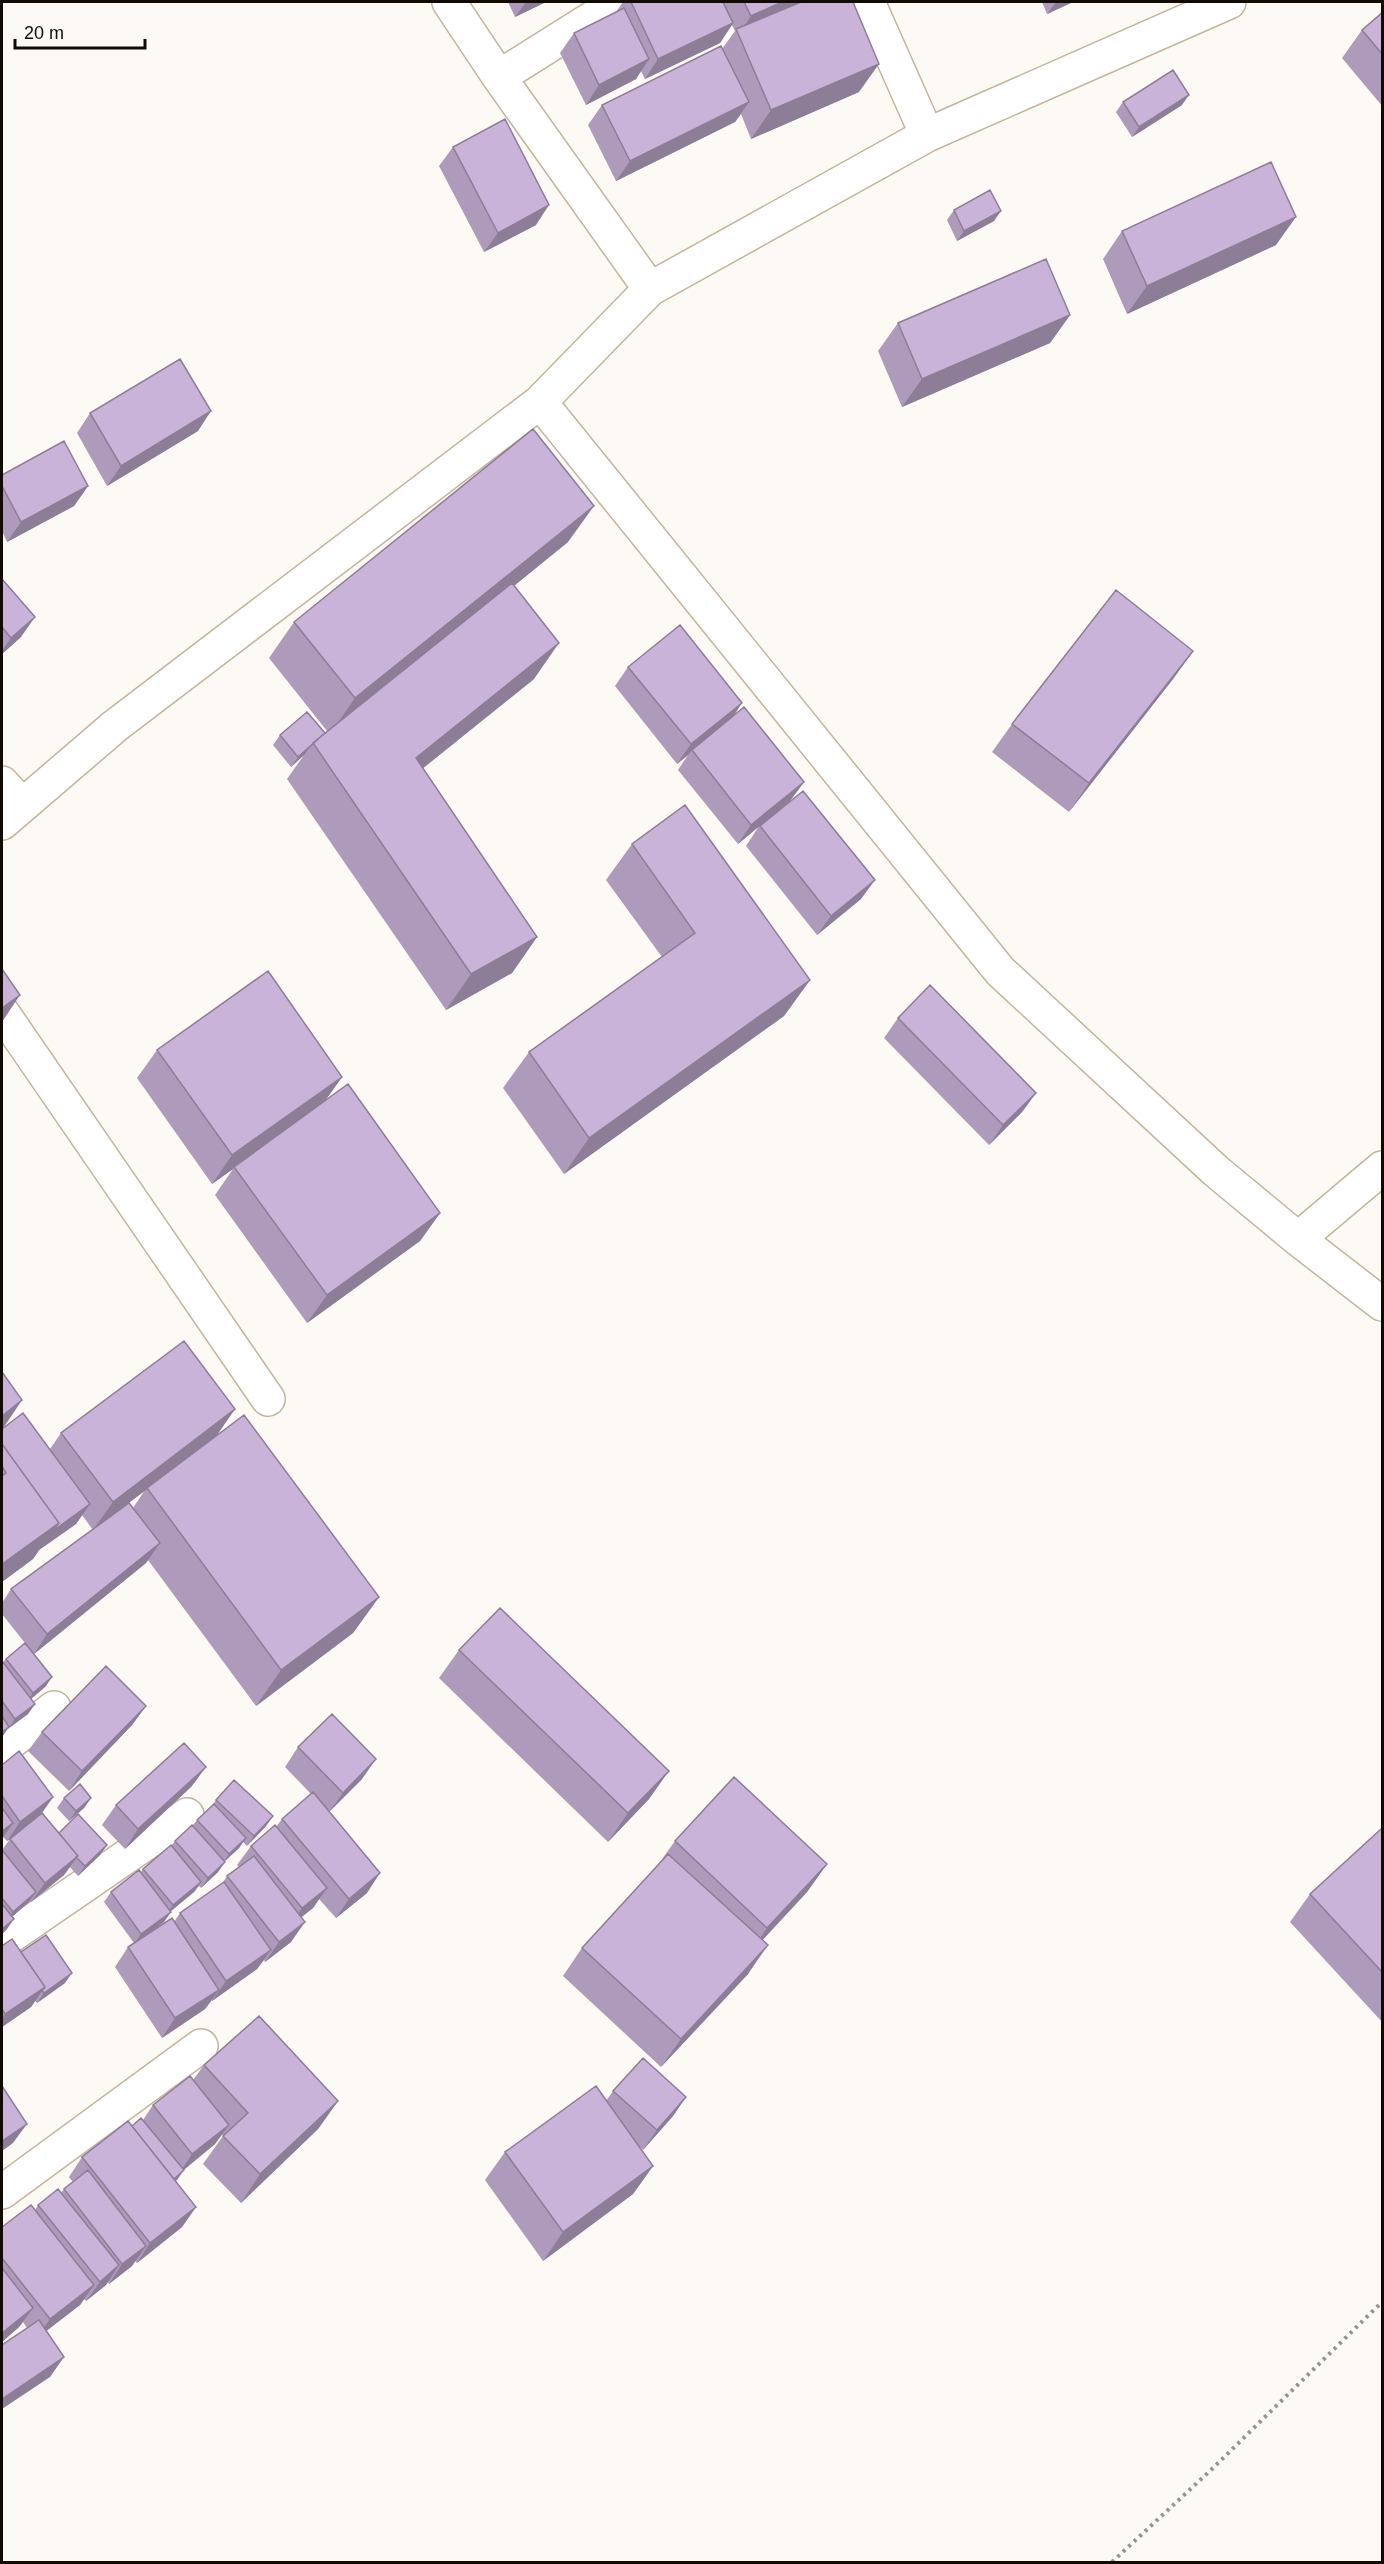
<svg xmlns="http://www.w3.org/2000/svg" width="1384" height="2564" font-family="Helvetica,sans-serif">
  <style>
    .lines { fill: none; stroke-linecap: round; stroke-linejoin: round }
    .minor-casing { stroke: #c4b59c; stroke-width: 36 }
    .path { stroke: #97938d; stroke-width: 4; stroke-dasharray: 3 4.5; stroke-linecap: butt }
    .minor { stroke: #fff; stroke-width: 33 }
    .wall { fill: #ae9aba; fill-rule: evenodd }
    .shaded-wall { fill: #8d7d97 }
    .building { fill: #cab3d8; stroke: #8d7d97; stroke-width: 1.5 }
  </style>
  <rect width="100%" height="100%" fill="#fdfaf5"/>
  <g class="lines">
    <g class="minor-casing">
      <path id="minor" d="M449 2 499 77 650 289
        M868 2 927 135
        M1229 2 927 135 650 289 540 402 1000 971 1216 1171 1298 1239 1382 1304
        M499 77 618 2
        M2 783 21 804
        M2 823 115 726 540 402
        M2 1012 268 1399
        M1298 1239 1382 1168
        M2 1749 54 1708
        M2 1942 187 1815
        M2 2192 201 2046"/>
    </g>
    <path class="path" d="M1112 2562 1212 2469 1382 2302"/>
    <use href="#minor" class="minor"/>
  </g>
  <path class="wall" d="M508 2H546L515 17Z
    M623 2H853L859 92 751 139 741 114 735 122 616 181 588 125 602 105 722 49 735 31 732 25 720 43 645 79 641 71 636 79 586 105 560 53 574 33 616 12Z
    M1042 2H1073L1047 14Z
    M1383 12V107L1342 58 1362 30Z
    M1123 102 1182 105 1132 137 1116 112Z
    M453 147 536 225 484 252 439 166Z
    M954 210 994 221 957 241 947 220Z
    M1122 231 1276 245 1127 314 1103 259Z
    M1070 315 1050 343 902 407 878 351 898 323Z
    M90 413 198 431 107 486 77 433Z
    M2 475 88 486 74 506 7 542 2 531Z
    M568 542 514 586 534 679 423 768 537 937 512 973 446 1010 287 779 304 755 291 767 273 745 280 735 325 733 327 731 269 658 294 622Z
    M2 579 21 637 2 654Z
    M1193 651 1173 679 1069 812 992 752 1012 724Z
    M628 667 733 717 804 782 790 801 861 899 817 935 746 846 759 826 738 844 678 770 688 755 677 764 615 686Z
    M632 844 810 980 784 1016 564 1174 503 1088 529 1052 662 957 606 880Z
    M898 1018 1036 1093 1022 1112 989 1145 884 1038Z
    M157 1050 342 1077 325 1101 440 1213 420 1241 307 1323 215 1195 233 1169 212 1184 137 1078Z
    M2 1372 3 1428 50 1449 61 1433 235 1409 216 1436 379 1597 353 1633 256 1706 148 1560 146 1563 34 1654 52 1677 45 1687 31 1699 35 1704 28 1714 8 1728 2 1737V1661L3 1662 6 1659 25 1643 2 1614V1603L11 1589 93 1530 82 1515 76 1524 39 1550 33 1559 2 1582ZM145 1490 133 1508 113 1515Z
    M459 1650 649 1799 608 1842 439 1678Z
    M146 1706 132 1725 69 1791 28 1751 42 1732Z
    M298 1747 362 1779 329 1812 367 1893 336 1918 319 1899 313 1908 301 1917 291 1942 265 1962 264 1960 257 1969 212 2001V2000L205 2009 162 2038 115 1967 128 1947 134 1943 104 1902 111 1892 141 1872 143 1869 171 1846 175 1841 193 1825 197 1820 211 1807 216 1800 273 1816 266 1826 247 1846 243 1842 239 1848 224 1861 225 1862 218 1872 201 1888 199 1886 194 1892 170 1912 164 1922 148 1934 174 1922 180 1913 222 1884 227 1876 239 1867 237 1865 251 1846 276 1827 282 1819 311 1794 285 1767Z
    M2 1765 53 1797 42 1813 59 1833 107 1845 100 1855 78 1876 70 1867 64 1875 31 1902 30 1901 12 1917 7 1929 2 1934V1850L10 1839 16 1834 7 1841 3 1837 2 1839Z
    M192 1786 125 1849 102 1825 116 1805Z
    M64 1798H91L84 1808 69 1821 57 1808Z
    M1383 1831V2023L1290 1922 1310 1894Z
    M675 1841 827 1864 807 1892 762 1940 748 1974 661 2067 563 1976 582 1948 655 1869Z
    M2 1946 21 1952 65 1983 37 2003 35 2001 31 2007 2 2027Z
    M204 2065 338 2101 318 2129 241 2203 203 2164 223 2136 222 2134 215 2144 183 2170 175 2181 196 2207 182 2227 137 2263 135 2261 132 2266 109 2284 108 2282 106 2285 86 2301 84 2299 80 2305 46 2331 50 2377 27 2328 23 2322 19 2327 2 2342V2227L35 2210 38 2205 61 2193 64 2189 73 2182 69 2177 82 2157 132 2126 143 2120 153 2105 193 2080Z
    M613 2091 686 2097 673 2116 643 2150 639 2146 653 2166 633 2194 543 2261 485 2180 505 2152 606 2101Z"/>
  <path class="shaded-wall" d="M526 2H546L515 17Z
    M782 2H809L738 36 751 16Z
    M1056 2H1073L1047 14Z
    M733 23 720 43 645 79 658 59Z
    M649 59 636 79 586 105 599 85Z
    M879 64 859 92 751 139 771 110Z
    M1189 95 1182 105 1132 137 1139 127Z
    M749 102 735 122 616 181 630 161Z
    M549 205 536 225 484 252 498 233Z
    M1001 211 994 221 957 241 964 231Z
    M1296 217 1276 245 1127 314 1147 286Z
    M1070 315 1050 343 902 407 922 379Z
    M211 411 198 431 107 486 121 466Z
    M88 486 74 506 7 542 21 522Z
    M594 506 568 542 330 734 355 698Z
    M35 617 21 637 2 654V651L11 638Z
    M559 643 534 679 391 794 416 758Z
    M1193 651 1173 679 1069 812 1089 783Z
    M742 703 729 723 692 750 688 755 677 764 691 744Z
    M311 745 304 755 291 767 298 757Z
    M804 782 790 801 738 844 751 825Z
    M875 880 861 899 817 935 831 916Z
    M537 937 512 973 446 1010 471 974Z
    M810 980 784 1016 564 1174 589 1138Z
    M20 995 2 1022V1008Z
    M342 1077 322 1105 234 1167 233 1169 212 1184 232 1155Z
    M1036 1093 1022 1112 989 1145 1003 1125Z
    M440 1213 420 1241 307 1323 327 1295Z
    M22 1400 2 1430V1416Z
    M235 1409 215 1438 93 1530 113 1502Z
    M90 1504 76 1524 39 1550 33 1559 2 1582V1564L59 1523Z
    M160 1543 146 1563 34 1654 47 1634Z
    M379 1597 353 1633 256 1706 281 1670Z
    M52 1677 45 1687 26 1703 33 1693Z
    M35 1704 28 1714 8 1729 15 1719Z
    M146 1706 132 1725 69 1791 82 1771Z
    M9 1727 2 1737V1732Z
    M376 1759 362 1779 329 1812 343 1793Z
    M206 1767 192 1786 125 1849 138 1829Z
    M669 1771 649 1799 608 1842 628 1813Z
    M53 1797 39 1817 7 1841 20 1822Z
    M91 1798 84 1808 69 1821 76 1811Z
    M273 1816 266 1826 247 1846 254 1836Z
    M13 1823 2 1839V1831Z
    M246 1838 239 1848 222 1864 229 1854Z
    M107 1845 100 1855 78 1876 85 1866Z
    M78 1856 64 1875 31 1902 45 1883Z
    M225 1862 218 1872 201 1888 208 1878Z
    M827 1864 807 1892 748 1956 767 1928Z
    M380 1873 367 1893 336 1918 349 1899Z
    M201 1882 194 1892 166 1915 173 1905Z
    M327 1888 313 1908 288 1928 302 1908Z
    M36 1892 29 1902 6 1922 13 1912Z
    M171 1912 164 1922 134 1944 141 1934Z
    M14 1919 7 1929 2 1934V1929Z
    M305 1922 291 1942 265 1962 279 1942Z
    M768 1945 748 1974 661 2067 681 2039Z
    M271 1950 257 1969 212 2001 226 1981Z
    M72 1973 65 1983 37 2003 44 1993Z
    M45 1987 31 2007 2 2027V2019L5 2014Z
    M219 1990 205 2009 162 2038 175 2018Z
    M686 2097 673 2116 643 2150 657 2130Z
    M338 2101 318 2129 241 2203 260 2174Z
    M27 2124 13 2143 2 2151V2141Z
    M229 2125 215 2144 179 2174 192 2154Z
    M653 2166 633 2194 543 2261 563 2232Z
    M184 2170 177 2180 162 2193 169 2183Z
    M196 2207 182 2227 137 2263 150 2243Z
    M146 2246 132 2266 109 2284 122 2264Z
    M119 2265 106 2285 86 2301 100 2282Z
    M94 2285 80 2305 36 2339 50 2319Z
    M33 2308 19 2327 2 2342V2333Z
    M64 2357 50 2377 2 2409V2399Z"/>
  <path class="building" d="M631 2H723L733 23 658 59Z
    M744 2H782L751 16Z
    M801 2H853L879 64 771 110 736 29Z
    M624 8 649 59 599 85 574 33Z
    M1383 12V55L1362 30Z
    M721 46 749 102 630 161 602 105Z
    M1173 70 1189 95 1139 127 1123 102Z
    M505 119 549 205 498 233 453 147Z
    M1271 162 1296 217 1147 286 1122 231Z
    M990 190 1001 211 964 231 954 210Z
    M1046 259 1070 315 922 379 898 323Z
    M180 359 211 411 121 466 90 413Z
    M533 429 594 506 355 698 294 622Z
    M64 441 88 486 21 522 2 486V475Z
    M2 579 35 617 11 638 2 627Z
    M512 583 559 643 416 758 537 937 471 974 313 743Z
    M1116 590 1193 651 1089 783 1012 724Z
    M680 625 742 703 691 744 628 667Z
    M744 707 804 782 751 825 692 750Z
    M307 712 325 733 298 757 280 735Z
    M803 791 875 880 831 916 760 826Z
    M685 805 810 980 589 1138 529 1052 695 933 632 844Z
    M2 969 20 995 2 1008Z
    M268 971 342 1077 232 1155 157 1050Z
    M930 985 1036 1093 1003 1125 898 1018Z
    M348 1084 440 1213 327 1295 234 1167Z
    M184 1341 235 1409 113 1502 61 1433Z
    M2 1372 22 1400 2 1416Z
    M23 1413 90 1504 53 1531 59 1523 2 1444V1429Z
    M244 1415 379 1597 281 1670 147 1488Z
    M2 1444 59 1523 2 1564V1476L6 1473 2 1466Z
    M129 1503 160 1543 47 1634 11 1589Z
    M500 1608 669 1771 628 1813 459 1650Z
    M25 1643 52 1677 33 1693 6 1659Z
    M2 1661 35 1704 15 1719 2 1701Z
    M106 1666 146 1706 82 1771 42 1732Z
    M332 1714 376 1759 343 1793 298 1747Z
    M2 1716 9 1727 2 1732Z
    M184 1743 206 1767 138 1829 116 1805Z
    M19 1751 53 1797 20 1822 2 1796V1765Z
    M734 1777 827 1864 767 1928 675 1841Z
    M234 1780 273 1816 254 1836 216 1800Z
    M80 1784 91 1798 76 1811 64 1798Z
    M313 1792 380 1873 349 1899 282 1819Z
    M214 1804 246 1838 229 1854 197 1820Z
    M2 1808 13 1823 2 1831Z
    M42 1813 78 1856 45 1883 10 1839Z
    M78 1814 107 1845 85 1866 76 1857 78 1856 59 1833Z
    M192 1825 225 1862 208 1878 175 1841Z
    M275 1825 327 1888 302 1908 251 1846Z
    M1381 1829 1383 1831V1973L1310 1894Z
    M171 1845 201 1882 173 1905 143 1869Z
    M2 1850 36 1892 13 1912 2 1898Z
    M668 1854 768 1945 681 2039 582 1948Z
    M254 1856 305 1922 279 1942 227 1876Z
    M139 1870 171 1912 141 1934 111 1892Z
    M224 1882 271 1950 226 1981 180 1913Z
    M2 1904 14 1919 2 1929Z
    M172 1918 219 1990 175 2018 128 1947Z
    M46 1935 72 1973 44 1993 42 1991 45 1987 21 1952Z
    M12 1939 45 1987 5 2014 2 2009V1946Z
    M259 2016 338 2101 260 2174 223 2136 248 2113 204 2065Z
    M643 2058 686 2097 657 2130 613 2091Z
    M190 2076 229 2125 192 2154 153 2105Z
    M2 2086 27 2124 2 2141Z
    M596 2086 653 2166 563 2232 505 2152Z
    M141 2118 184 2170 174 2179 132 2126Z
    M128 2121 196 2207 150 2243 82 2157Z
    M88 2170 146 2246 122 2264 64 2189Z
    M58 2189 119 2265 100 2282 38 2205Z
    M31 2205 94 2285 50 2319 2 2258V2227Z
    M2 2268 33 2308 2 2333Z
    M39 2320 64 2357 2 2399V2345Z"/>
  <rect width="1384" height="2564" fill="none" stroke="#110b04" stroke-width="6"/>
  <path d="M15 39v9h130v-9" fill="none" stroke="#110b04" stroke-width="3"/>
  <text x="24" y="39" font-size="18" fill="#110b04" stroke="#fdfaf5" stroke-width="4.5" paint-order="stroke">20 m</text>
</svg>
